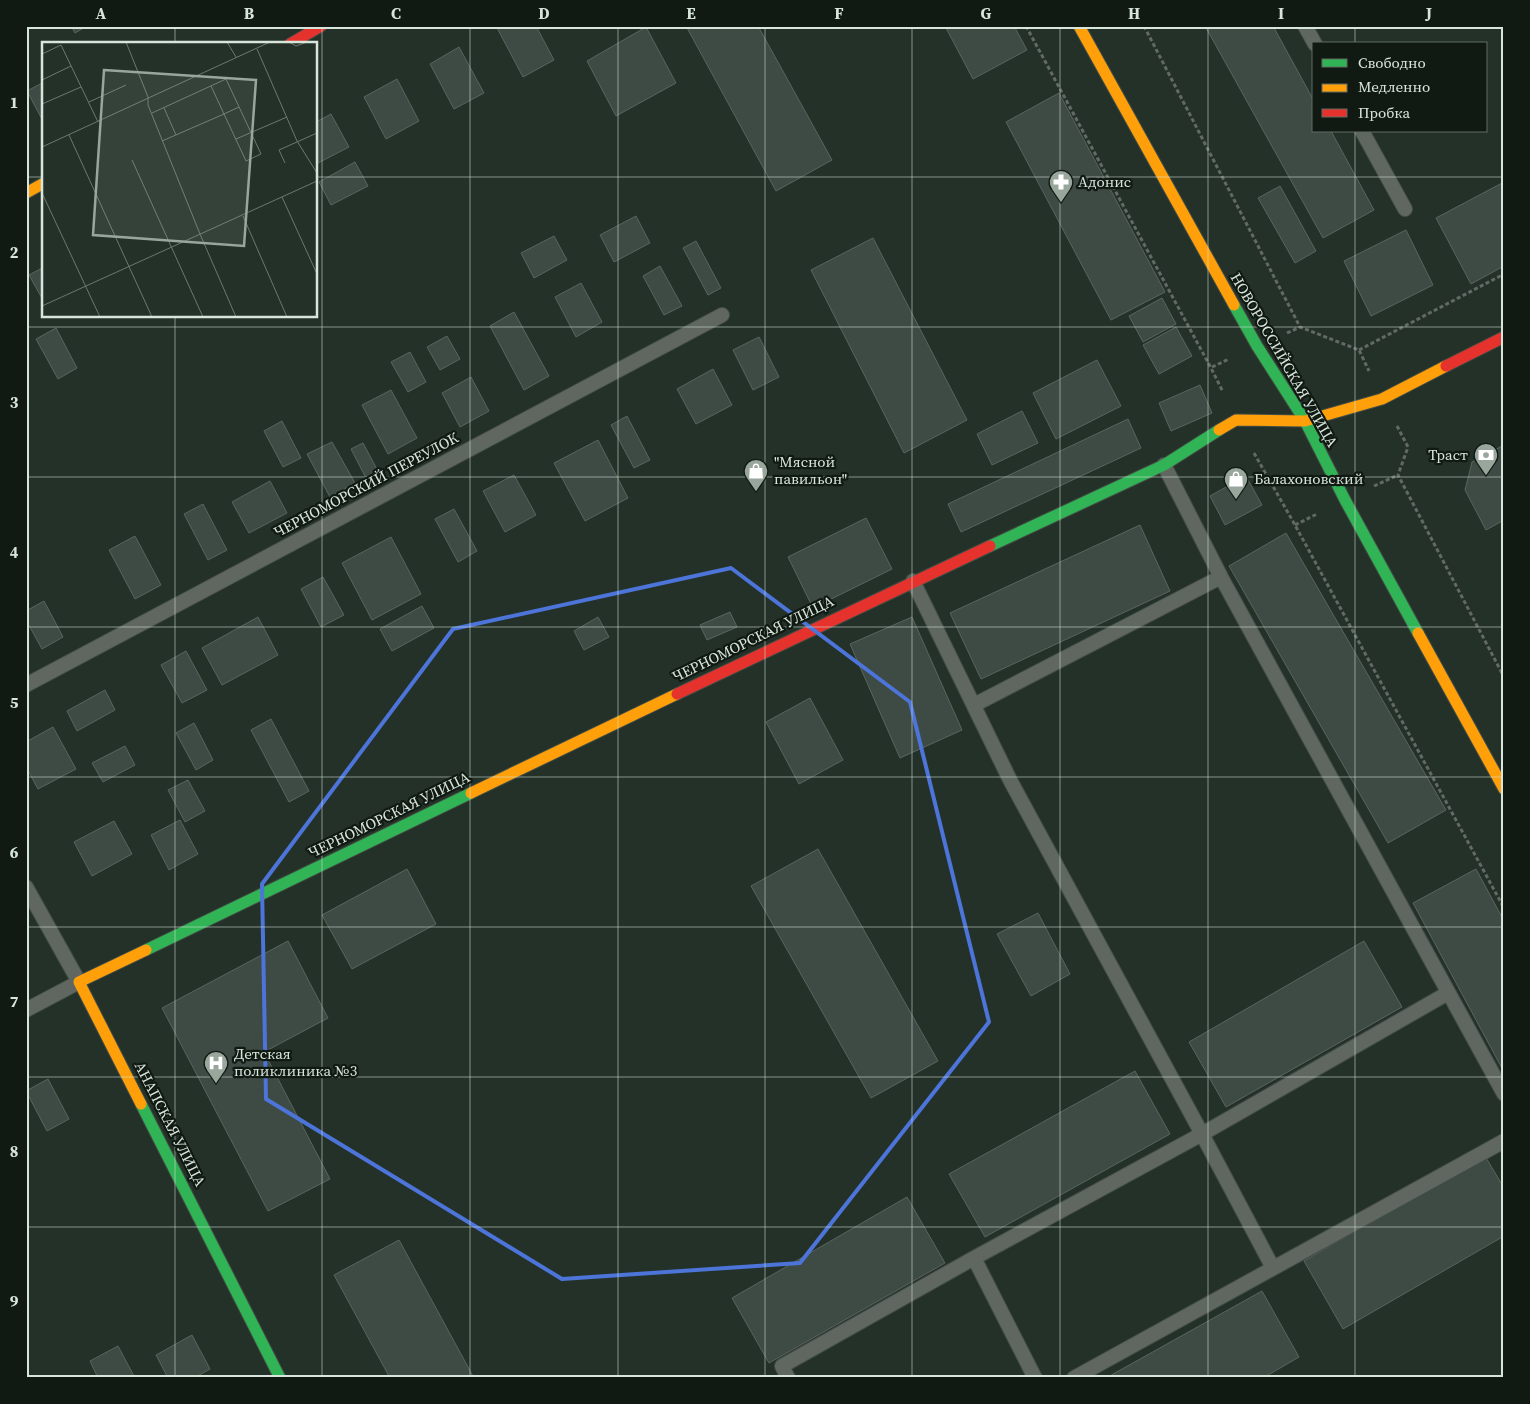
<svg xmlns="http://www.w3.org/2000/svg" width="1530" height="1404" font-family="'Source Serif 4',serif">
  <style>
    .building { fill: #3e4a44; stroke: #59655f }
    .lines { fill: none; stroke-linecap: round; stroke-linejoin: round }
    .lane-casing { stroke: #424d45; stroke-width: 16 }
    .fast-casing { stroke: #424d45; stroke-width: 13 }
    .slow-casing { stroke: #424d45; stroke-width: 13 }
    .jam-casing { stroke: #424d45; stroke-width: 13 }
    .path { stroke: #636964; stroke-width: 3; stroke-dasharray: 4 2.5; stroke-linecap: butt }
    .lane { stroke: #606761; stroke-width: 14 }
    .fast { stroke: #30b455; stroke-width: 11 }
    .slow { stroke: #ff9f0a; stroke-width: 11 }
    .jam { stroke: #e5322d; stroke-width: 11 }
    .marked { fill: none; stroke: #4c74d9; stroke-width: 4; stroke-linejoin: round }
    .grid { fill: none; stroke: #d8e5db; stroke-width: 1; stroke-opacity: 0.55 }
    .labels { text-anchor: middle; stroke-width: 4.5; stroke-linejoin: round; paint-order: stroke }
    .poi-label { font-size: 15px; fill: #d8e5db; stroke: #101a13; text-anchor: start }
    .street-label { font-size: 15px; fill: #d8e5db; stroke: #101a13 }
    .inset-road { fill: none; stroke: #6c7970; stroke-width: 1 }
    .view { fill: #99a69c; fill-opacity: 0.15; stroke: #99a69c; stroke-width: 2.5 }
    .inset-edge { fill: none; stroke: #d8e5db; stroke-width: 2.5 }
    .neatline { fill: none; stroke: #d8e5db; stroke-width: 2 }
    .grid-label { font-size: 16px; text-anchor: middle; font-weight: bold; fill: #d8e5db }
  </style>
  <rect width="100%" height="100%" fill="#243128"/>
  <path class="building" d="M71 26H87L75 33Z
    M496 26H536L554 60 523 77Z
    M686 26H758L832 160 776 191Z
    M945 26H1014L1027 50 973 79Z
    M1205 26H1273L1314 101V131H1331L1374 210 1323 238Z
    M646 27 676 83 616 116 587 61Z
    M459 47 484 93 454 109 430 64Z
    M397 79 419 121 386 139 364 97Z
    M44 82V123L27 91Z
    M1059 93 1165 292 1111 320 1006 122Z
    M331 114 349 147 318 163 316 161V122Z
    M355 162 368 186 331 205 319 182Z
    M1504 182V266L1471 284 1436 218Z
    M1280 186 1316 251 1295 263 1258 198Z
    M636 216 650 243 614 262 600 235Z
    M1406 230 1433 285 1371 316 1344 261Z
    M554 236 567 260 534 278 521 253Z
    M873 238 967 420 904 453 811 270Z
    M696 241 721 288 708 295 683 248Z
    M660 266 682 306 664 315 643 276Z
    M44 267V302L29 275Z
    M581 283 602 322 576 337 555 297Z
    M1162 298 1176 324 1143 342 1129 316Z
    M514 312 549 376 524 390 490 326Z
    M1176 327 1192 356 1159 374 1143 345Z
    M56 328 77 368 58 379 36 339Z
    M447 336 460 359 440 370 427 347Z
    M759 337 779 377 753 390 733 350Z
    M410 352 426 382 408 392 391 362Z
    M1097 360 1121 406 1056 439 1033 393Z
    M713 369 732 405 696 424 677 389Z
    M471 377 489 411 460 427 442 393Z
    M1200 385 1212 413 1171 431 1159 403Z
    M391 390 417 438 388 454 362 405Z
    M1022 411 1038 443 992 465 977 434Z
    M627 416 650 460 634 468 611 425Z
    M1128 419 1141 448 961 532 948 504Z
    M282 421 301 458 283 467 264 431Z
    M598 440 628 498 585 521 554 463Z
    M332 442 355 483 330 497 307 454Z
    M363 443 380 475 368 482 351 449Z
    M1504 445V520L1486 530 1465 490 1472 462Z
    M514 475 536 515 505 532 483 491Z
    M1246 476 1262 505 1225 525 1210 496Z
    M270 481 287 513 249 533 232 502Z
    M203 504 227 550 208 560 184 514Z
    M454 509 477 551 458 562 435 519Z
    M866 518 892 569 813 608 788 557Z
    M1140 525 1170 591 981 679 950 613Z
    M1286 533 1446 810 1388 843 1229 566Z
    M135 536 161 585 135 599 109 550Z
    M391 537 421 594 372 620 342 563Z
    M323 577 344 615 321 627 301 589Z
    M44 601 63 637 42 649 26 620V611Z
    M422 606 434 628 392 651 380 629Z
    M730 612 737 627 707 640 700 625Z
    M258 617 278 655 222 685 202 648Z
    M598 617 609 637 584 650 574 631Z
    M912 617 962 730 900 758 850 644Z
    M186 651 207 690 182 703 161 665Z
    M105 690 115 710 77 731 67 711Z
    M810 698 843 760 799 784 766 722Z
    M271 719 309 791 289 802 251 730Z
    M194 723 213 760 196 770 176 733Z
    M53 727 76 769 38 789 26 767V742Z
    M125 746 135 765 103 782 92 763Z
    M188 780 205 811 185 822 168 790Z
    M180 820 198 854 169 870 151 835Z
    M114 821 132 854 92 876 74 842Z
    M818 849 938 1061 871 1098 751 886Z
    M407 869 436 924 352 969 322 915Z
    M1476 869 1504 921V1072L1413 903Z
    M1038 913 1070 974 1031 996 997 934Z
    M288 941 328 1018 264 1052 330 1179 268 1211 162 1008Z
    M1364 941 1402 1007 1226 1107 1189 1042Z
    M1135 1071 1170 1134 985 1237 949 1174Z
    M48 1079 69 1119 47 1131 26 1091Z
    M1485 1156 1504 1188V1236L1343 1329 1304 1261Z
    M907 1197 945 1263 769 1363 732 1298Z
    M399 1240 474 1378H390L334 1275Z
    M1262 1291 1299 1357 1263 1378H1106Z
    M192 1335 210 1369 194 1378H168L156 1355Z
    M118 1346 135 1378H98L90 1361Z"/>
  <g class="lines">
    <g class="lane-casing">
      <path id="lane" d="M1305 26 1315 44
        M1362 131 1405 209
        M1164 465 1221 577 1504 1094
        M913 581 1010 780 1202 1134 1448 993
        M26 685 722 315
        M974 705 1221 577
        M26 887 79 982 26 1010
        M974 1258 1035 1378
        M788 1378 782 1366 974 1258 1202 1134 1273 1268
        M1074 1378 1504 1141"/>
    </g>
    <g class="fast-casing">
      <path id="fast" d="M1234 305 1257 346 1305 421 1345 500 1418 633
        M990 546 1164 465 1219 430
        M146 950 471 793
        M141 1104 280 1378"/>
    </g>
    <g class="slow-casing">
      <path id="slow" d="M1079 26 1234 305
        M26 193 44 183
        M1219 430 1236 420 1305 421 1382 399 1446 366
        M1418 633 1504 789
        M471 793 677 694
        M141 1104 79 982 146 950"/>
    </g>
    <g class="jam-casing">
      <path id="jam" d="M290 44 321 26
        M1446 366 1504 337
        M677 694 990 546"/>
    </g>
    <path class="path" d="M1026 26 1211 368 1223 392
      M1144 26 1300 327 1359 350 1369 371
      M1287 333 1300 327
      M1359 350 1504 274
      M1212 367 1229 359
      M1397 426 1408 447 1398 475 1504 677
      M1254 453 1295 525 1504 908
      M1374 486 1398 475
      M1295 525 1317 514"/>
    <use href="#lane" class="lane"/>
    <use href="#fast" class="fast"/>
    <use href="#slow" class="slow"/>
    <use href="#jam" class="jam"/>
  </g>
  <path class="marked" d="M731 568 910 702 989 1022 800 1263 562 1279 266 1099 262 884 453 629Z"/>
  <path class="grid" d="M175 26V44M322 26V1378M470 26V1378M618 26V1378M765 26V1378M912 26V1378M1060 26V1378M1208 26V1378M1355 26V44M1355 131V1378M26 177H44M316 177H1504M175 316V1378M26 327H1504M26 477H1504M26 627H1504M26 777H1504M26 927H1504M26 1077H1504M26 1227H1504"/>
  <defs>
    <g id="pharmacy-pin" transform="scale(1.25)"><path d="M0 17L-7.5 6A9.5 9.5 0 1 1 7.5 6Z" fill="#99a69c" stroke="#101a13"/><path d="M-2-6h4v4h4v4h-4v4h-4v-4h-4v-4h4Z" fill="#fff"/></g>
    <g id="bank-pin" transform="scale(1.25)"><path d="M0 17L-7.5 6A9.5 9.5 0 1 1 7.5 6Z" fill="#99a69c" stroke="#101a13"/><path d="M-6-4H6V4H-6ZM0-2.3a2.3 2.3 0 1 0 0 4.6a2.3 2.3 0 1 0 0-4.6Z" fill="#fff"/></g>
    <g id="shop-pin" transform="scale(1.25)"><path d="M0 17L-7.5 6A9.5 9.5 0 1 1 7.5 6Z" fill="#99a69c" stroke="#101a13"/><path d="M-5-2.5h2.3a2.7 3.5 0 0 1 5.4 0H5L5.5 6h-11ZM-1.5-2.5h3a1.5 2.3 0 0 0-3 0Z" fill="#fff"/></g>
    <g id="hospital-pin" transform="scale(1.25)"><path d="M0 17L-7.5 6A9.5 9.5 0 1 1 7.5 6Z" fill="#99a69c" stroke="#101a13"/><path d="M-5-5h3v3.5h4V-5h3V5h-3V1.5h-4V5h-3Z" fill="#fff"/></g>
  </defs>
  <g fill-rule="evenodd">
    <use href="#pharmacy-pin" x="1061" y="182"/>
    <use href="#bank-pin" x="1486" y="455"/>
    <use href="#shop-pin" x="756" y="471"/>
    <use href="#shop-pin" x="1236" y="479"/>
    <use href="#hospital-pin" x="216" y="1063"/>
  </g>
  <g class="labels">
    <g class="poi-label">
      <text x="1078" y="187">Адонис</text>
      <text x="1468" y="460" text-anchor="end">Траст</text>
      <text x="774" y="467">"Мясной<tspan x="774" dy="17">павильон"</tspan></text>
      <text x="1254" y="484">Балахоновский</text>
      <text x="234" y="1059">Детская<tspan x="234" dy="17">поликлиника №3</tspan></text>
    </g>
    <g class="street-label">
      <text transform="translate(1284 360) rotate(60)" y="5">НОВОРОССИЙСКАЯ УЛИЦА</text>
      <text transform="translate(366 485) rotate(-28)" y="5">ЧЕРНОМОРСКИЙ ПЕРЕУЛОК</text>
      <text transform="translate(753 639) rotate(-26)" y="5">ЧЕРНОМОРСКАЯ УЛИЦА</text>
      <text transform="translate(389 815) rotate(-26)" y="5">ЧЕРНОМОРСКАЯ УЛИЦА</text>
      <text transform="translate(170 1124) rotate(63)" y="5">АНАПСКАЯ УЛИЦА</text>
    </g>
  </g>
  <g transform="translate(42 42)">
    <rect width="275" height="275" fill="#243128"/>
    <path class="inset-road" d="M84 0 106 55M185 0 194 15M247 0 254 4 265 0M215 7 255 99 275 131M0 12 19 3 56 80M0 38 29 24M106 55V63L158 192 194 275M47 60 84 43M0 62 39 45M122 66 134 93M110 71 184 37 219 112 204 119 182 72 197 65M27 93 110 275M194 97 245 75M120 99 182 72 169 44M0 105 228 0M90 118 161 275M243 121 237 108 275 91M0 151 58 275M240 155 275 232M201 174 245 275M0 264 275 139"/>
    <path class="view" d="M62 28 214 38 202 204 51 193Z"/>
    <rect width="275" height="275" class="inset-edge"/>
  </g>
  <rect width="1530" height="1404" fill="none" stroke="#101a13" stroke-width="55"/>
  <rect x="1312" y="42" width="175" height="90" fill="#101a13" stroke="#606b63"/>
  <rect x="1322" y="59" width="25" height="8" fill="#30b455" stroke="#606b63"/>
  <text x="1358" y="68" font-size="15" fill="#d8e5db">Свободно</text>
  <rect x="1322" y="84" width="25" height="8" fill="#ff9f0a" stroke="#606b63"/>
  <text x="1358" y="92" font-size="15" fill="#d8e5db">Медленно</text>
  <rect x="1322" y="109" width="25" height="8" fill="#e5322d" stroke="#606b63"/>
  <text x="1358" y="118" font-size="15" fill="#d8e5db">Пробка</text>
  <rect x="28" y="28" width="1474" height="1348" class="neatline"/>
  <g class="grid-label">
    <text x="101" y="19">A</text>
    <text x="249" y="19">B</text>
    <text x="396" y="19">C</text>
    <text x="544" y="19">D</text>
    <text x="691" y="19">E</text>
    <text x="839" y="19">F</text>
    <text x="986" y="19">G</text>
    <text x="1134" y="19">H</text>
    <text x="1281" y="19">I</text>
    <text x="1429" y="19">J</text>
    <text x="14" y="108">1</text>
    <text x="14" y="258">2</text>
    <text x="14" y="408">3</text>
    <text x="14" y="558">4</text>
    <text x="14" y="708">5</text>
    <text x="14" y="858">6</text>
    <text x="14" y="1007">7</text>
    <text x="14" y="1157">8</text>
    <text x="14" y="1307">9</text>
  </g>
</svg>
